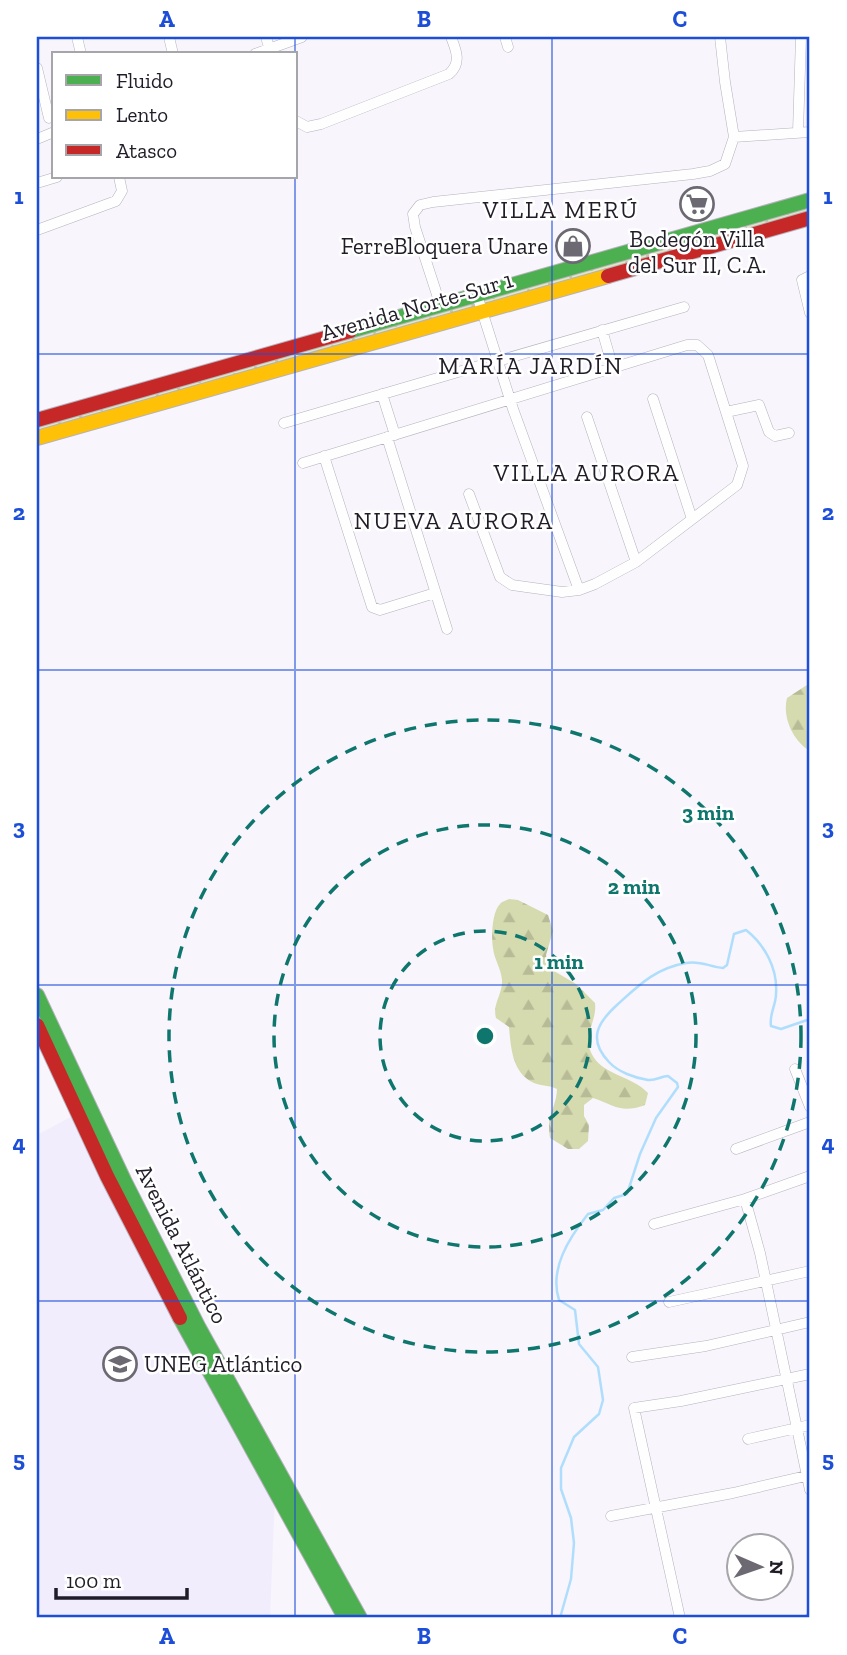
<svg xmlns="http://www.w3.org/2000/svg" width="847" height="1655" font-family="'Zilla Slab',serif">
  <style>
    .education { fill: #f1edfd }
    .grass { fill: url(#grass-dots) }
    .forest { fill: url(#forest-firs) }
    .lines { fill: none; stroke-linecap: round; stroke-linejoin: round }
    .stream { stroke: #afdefd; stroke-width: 2.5 }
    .street-casing { stroke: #b5b2bb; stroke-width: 11 }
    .fast-casing { stroke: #b5b2bb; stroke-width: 16 }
    .slow-casing { stroke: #b5b2bb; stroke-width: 16 }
    .jam-casing { stroke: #b5b2bb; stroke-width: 16 }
    .street { stroke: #fefeff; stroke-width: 10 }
    .fast { stroke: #4caf50; stroke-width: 14 }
    .slow { stroke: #ffc107; stroke-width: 14 }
    .jam { stroke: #c62828; stroke-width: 14 }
    .grid { fill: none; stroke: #1d4ed8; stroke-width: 2; stroke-opacity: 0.55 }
    .ring { fill: none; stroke: #0f766e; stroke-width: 3.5; stroke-dasharray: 12 9 }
    .labels { text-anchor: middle; stroke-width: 5; stroke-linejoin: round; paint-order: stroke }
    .poi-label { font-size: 23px; fill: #211d28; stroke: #fff }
    .street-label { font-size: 23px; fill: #211d28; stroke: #fff }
    .neighbourhood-label { font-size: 24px; letter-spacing: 2px; fill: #211d28; stroke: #fff }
    .centre { fill: #0f766e; stroke: #fff; stroke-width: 3.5 }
    .ring-label { font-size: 21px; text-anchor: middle; font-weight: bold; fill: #0f766e; stroke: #fff; stroke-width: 5; stroke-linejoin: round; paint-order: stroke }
    .neatline { fill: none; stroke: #1d4ed8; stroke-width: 2.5 }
    .grid-label { font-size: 23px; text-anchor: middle; font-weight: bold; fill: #1d4ed8 }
  </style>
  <defs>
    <pattern id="grass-dots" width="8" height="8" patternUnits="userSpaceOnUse" patternTransform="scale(1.75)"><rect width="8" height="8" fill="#e1e7c1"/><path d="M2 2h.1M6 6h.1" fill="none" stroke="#c1c6a6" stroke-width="1.8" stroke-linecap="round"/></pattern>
    <pattern id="forest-firs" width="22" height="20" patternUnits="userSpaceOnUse" patternTransform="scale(1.75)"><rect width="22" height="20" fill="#d5dbaf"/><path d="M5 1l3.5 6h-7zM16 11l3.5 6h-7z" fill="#b7bc97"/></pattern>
  </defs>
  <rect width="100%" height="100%" fill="#f8f5fc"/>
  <path class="education" d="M78 1113 275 1494 270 1618H37V1135Z"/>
  <path class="grass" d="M810 200V218L37 438V420Z"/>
  <path class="forest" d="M810 683V751C793 741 782 717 787 698Z
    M509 899 518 900 548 915 553 931 546 955 549 968 576 984 595 1003C597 1020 585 1033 589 1047 597 1076 631 1074 648 1093L645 1105C621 1114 614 1105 593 1098L584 1105V1116L589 1125 588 1141 579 1149H568L550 1138C546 1112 556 1110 557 1089 549 1085 542 1086 534 1083 512 1073 511 1048 509 1027L496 1018C492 1004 503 994 502 980 501 968 494 959 493 948 491 937 492 912 500 904 501 902 507 900 509 899Z"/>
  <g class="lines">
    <path class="stream" d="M560 1618 571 1579 574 1543 571 1518 561 1489V1468L574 1437 599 1414 603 1400 598 1367 579 1344 575 1310 559 1300C549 1269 569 1238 588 1214L603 1210 614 1198 627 1194 640 1154 656 1118 678 1087 677 1083 668 1076C661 1076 656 1081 648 1080 635 1078 618 1072 609 1062 587 1039 598 1022 618 1004 639 985 656 968 686 963 700 960 710 967 723 968L727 965 734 934 746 930C765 945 778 969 776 994 776 1005 769 1014 771 1026L781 1029 810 1019
      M804 1618 810 1612"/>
    <g class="street-casing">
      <path id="street" d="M77 37 81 54
        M169 37 173 54
        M266 37 271 54
        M505 37 508 47
        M255 54 302 37
        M37 68 49 118
        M296 121 307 127 321 124 449 74C462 63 456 50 451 37
        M798 132 801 37
        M734 137 810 132
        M37 139 54 132
        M37 183 57 177
        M37 230 116 201 122 191 119 177
        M810 276 802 280 810 313
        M477 295 513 409 579 590
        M441 307 415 227 413 214 420 205 433 202 693 174 710 171 725 164 734 137 725 82 720 37
        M602 330 613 368
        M498 361 684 307
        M382 394 395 435
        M653 399 692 519
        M726 412 759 405 769 432 775 436 789 433
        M587 417 636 562
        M284 423 482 365
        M387 437 447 629
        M324 456 372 607 380 610 435 593
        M303 463 687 345H697L708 355 743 466 737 485 636 562 595 584 579 590 562 592 512 585 500 577 469 494
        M795 1069 810 1107
        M736 1149 810 1122
        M745 1199 760 1253 810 1490
        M654 1224 745 1199 810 1176
        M669 1302 810 1271
        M632 1357 706 1346 810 1322
        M748 1439 810 1425
        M611 1516 733 1493 810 1475
        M680 1618 634 1408 681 1401 810 1374"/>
    </g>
    <g class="fast-casing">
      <path id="fast" d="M350 331 810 200
        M37 995 124 1180 199 1328 360 1618
        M180 1318 345 1618"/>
    </g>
    <g class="slow-casing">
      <path id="slow" d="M37 438 608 276"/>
    </g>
    <g class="jam-casing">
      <path id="jam" d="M608 276 810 218
        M37 420 350 331
        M37 1025 107 1176 180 1318"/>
    </g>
    <use href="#street" class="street"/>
    <use href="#fast" class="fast"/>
    <use href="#slow" class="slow"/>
    <use href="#jam" class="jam"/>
  </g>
  <path class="grid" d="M295 37V54M552 37V1618M295 177V1618M37 354H810M37 670H810M37 985H810M37 1301H810"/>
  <g class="ring">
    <circle cx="485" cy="1036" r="105"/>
    <circle cx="485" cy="1036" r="211"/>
    <circle cx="485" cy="1036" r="316"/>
  </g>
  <defs>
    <g id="supermarket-ring" transform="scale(1.75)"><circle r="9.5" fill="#fff" stroke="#6c6972" stroke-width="1.5"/><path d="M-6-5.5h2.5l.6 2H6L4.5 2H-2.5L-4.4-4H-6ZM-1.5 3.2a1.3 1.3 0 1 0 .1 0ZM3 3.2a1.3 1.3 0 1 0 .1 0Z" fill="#6c6972"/></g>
    <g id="shop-ring" transform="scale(1.75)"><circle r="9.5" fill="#fff" stroke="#6c6972" stroke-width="1.5"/><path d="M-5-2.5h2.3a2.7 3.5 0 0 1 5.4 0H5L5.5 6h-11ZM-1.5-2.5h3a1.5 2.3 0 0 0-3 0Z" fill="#6c6972"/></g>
    <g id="university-ring" transform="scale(1.75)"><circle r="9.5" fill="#fff" stroke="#6c6972" stroke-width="1.5"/><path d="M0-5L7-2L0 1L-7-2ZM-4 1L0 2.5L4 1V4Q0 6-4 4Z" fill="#6c6972"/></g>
  </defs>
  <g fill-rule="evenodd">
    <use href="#supermarket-ring" x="697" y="204"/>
    <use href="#shop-ring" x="573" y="246"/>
    <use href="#university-ring" x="120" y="1364"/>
  </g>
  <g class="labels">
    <g class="poi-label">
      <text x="697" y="247">Bodegón Villa<tspan x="697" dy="26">del Sur II, C.A.</tspan></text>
      <text x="548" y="254" text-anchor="end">FerreBloquera Unare</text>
      <text x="144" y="1372" text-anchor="start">UNEG Atlántico</text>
    </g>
    <g class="street-label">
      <text transform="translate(417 306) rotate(-16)" y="8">Avenida Norte-Sur 1</text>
      <text transform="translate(182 1244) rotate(63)" y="8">Avenida Atlántico</text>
    </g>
    <g class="neighbourhood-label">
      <text x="561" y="218">VILLA MERÚ</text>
      <text x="531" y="374">MARÍA JARDÍN</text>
      <text x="587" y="481">VILLA AURORA</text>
      <text x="454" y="529">NUEVA AURORA</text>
    </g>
  </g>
  <circle cx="485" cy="1036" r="10" class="centre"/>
  <g class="ring-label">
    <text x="708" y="820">3 min</text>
    <text x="634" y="894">2 min</text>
    <text x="559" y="969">1 min</text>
  </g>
  <rect width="847" height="1655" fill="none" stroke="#ffffff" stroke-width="77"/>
  <rect x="52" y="52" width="245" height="126" fill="#ffffff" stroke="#a6a5a9" stroke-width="2"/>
  <rect x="66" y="75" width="35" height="10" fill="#4caf50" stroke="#a6a5a9" stroke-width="2"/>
  <text x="116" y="88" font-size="21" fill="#211d28">Fluido</text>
  <rect x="66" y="110" width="35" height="10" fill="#ffc107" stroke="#a6a5a9" stroke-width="2"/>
  <text x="116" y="122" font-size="21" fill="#211d28">Lento</text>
  <rect x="66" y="145" width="35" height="10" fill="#c62828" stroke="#a6a5a9" stroke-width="2"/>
  <text x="116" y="158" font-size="21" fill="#211d28">Atasco</text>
  <g transform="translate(760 1567) rotate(92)"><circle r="33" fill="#ffffff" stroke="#a6a5a9" stroke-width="2"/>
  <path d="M0-5L12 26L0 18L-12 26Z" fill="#6c6972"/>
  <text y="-10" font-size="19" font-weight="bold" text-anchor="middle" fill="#211d28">N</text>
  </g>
  <path d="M56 1588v10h131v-10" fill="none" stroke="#211d28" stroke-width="3.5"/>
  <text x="66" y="1588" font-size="21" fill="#211d28" stroke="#ffffff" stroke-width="5" paint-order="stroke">100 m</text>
  <rect x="38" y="38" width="770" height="1578" class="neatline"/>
  <g class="grid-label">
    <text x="167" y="27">A</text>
    <text x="424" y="27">B</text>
    <text x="680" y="27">C</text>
    <text x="19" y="204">1</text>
    <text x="828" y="204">1</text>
    <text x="19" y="520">2</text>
    <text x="828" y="520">2</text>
    <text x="19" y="835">3</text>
    <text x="828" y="835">3</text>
    <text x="19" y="1151">4</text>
    <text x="828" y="1151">4</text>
    <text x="19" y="1467">5</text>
    <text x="828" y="1467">5</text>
    <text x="167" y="1644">A</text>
    <text x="424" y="1644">B</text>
    <text x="680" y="1644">C</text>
  </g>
</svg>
